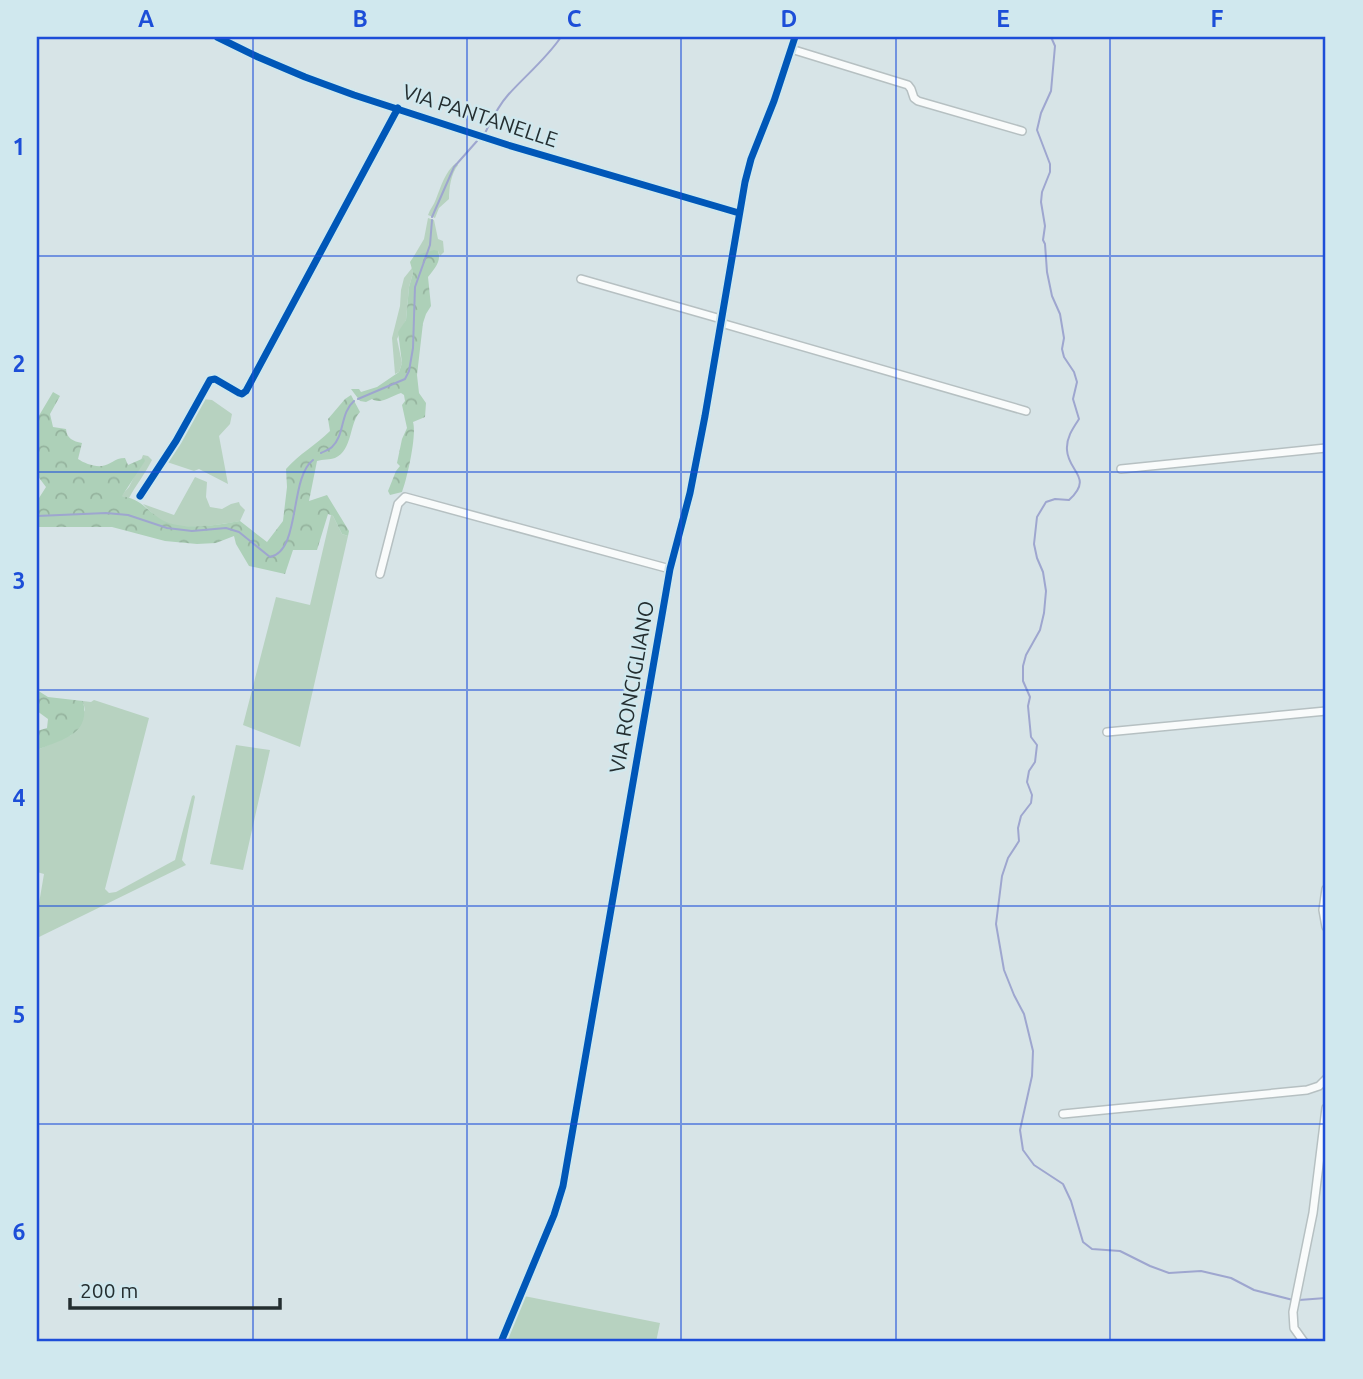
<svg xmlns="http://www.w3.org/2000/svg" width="1363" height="1379" font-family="Ubuntu,sans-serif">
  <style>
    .green { fill: #b7d2c0 }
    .forest { fill: url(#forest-crowns) }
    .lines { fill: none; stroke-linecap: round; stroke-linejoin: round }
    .stream { stroke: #9ea6cf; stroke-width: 2 }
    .street-casing { stroke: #b6c0c2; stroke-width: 10 }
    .street { stroke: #f9fbfb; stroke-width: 7 }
    .cycleway-casing { stroke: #d0e8ee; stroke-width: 11 }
    .cycleway { stroke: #0057b8; stroke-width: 7 }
    .grid { fill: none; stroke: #1d4ed8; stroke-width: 2; stroke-opacity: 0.55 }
    .labels { text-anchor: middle; stroke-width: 5; stroke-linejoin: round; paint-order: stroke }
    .street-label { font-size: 21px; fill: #242e30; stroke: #d0e8ee }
    .neatline { fill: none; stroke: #1d4ed8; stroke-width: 2.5 }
    .grid-label { font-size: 23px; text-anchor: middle; font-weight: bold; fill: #1d4ed8 }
  </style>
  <defs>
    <pattern id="forest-crowns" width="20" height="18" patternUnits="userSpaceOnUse" patternTransform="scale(1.75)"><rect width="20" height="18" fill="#add0b8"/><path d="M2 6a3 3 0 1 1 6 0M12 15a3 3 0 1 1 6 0" fill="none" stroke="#95b39e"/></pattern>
  </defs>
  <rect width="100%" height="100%" fill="#d7e4e7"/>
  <path class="green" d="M456 163 458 165C451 174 449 188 449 199L439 208 435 218 428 215C430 209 434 205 436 199 441 186 445 172 456 163Z
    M428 218 434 220 438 239 443 241 444 252 440 256 438 251 414 256 424 239Z
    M412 268 413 273 409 287 406 320 397 339 402 363 399 372 395 374 392 338 400 306 401 290 404 278Z
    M203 399 212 400 232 414 230 424 219 436 228 484 199 469 194 471 167 462Z
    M143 455 148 456 152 460C145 474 136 485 129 498L121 496 129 487 143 459 141 460Z
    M195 477 207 482 206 497 210 507 222 509 231 504 239 502 240 505 245 510 240 521C217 525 181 532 160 520 154 516 148 509 143 504L174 515Z
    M331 515 333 516 342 534 348 536 300 747 243 725 276 597 310 605Z
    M94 700 149 718 105 889 109 893 116 892 175 860 192 796 194 795 195 797 182 860 186 865 37 938V915L44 874 37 872V750L71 735 85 710 83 701 91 702Z
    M236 745 270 750 243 870 210 864Z
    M524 1296 660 1323 656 1342H504Z"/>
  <path class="forest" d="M434 250 438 251C442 261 434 269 428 277L431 306 426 314 423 323 417 375 419 393 426 403 425 417 413 422C417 435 407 479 402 492L390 495 388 491 396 471 400 466 397 463 402 439 407 428 402 405 405 401 404 395 401 393C391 396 381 405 372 399L366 402 360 401 351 389H359L361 392 377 387 399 372 402 363 398 332 406 320 409 287 413 273 410 262 414 256Z
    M53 392 60 396 50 414 53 427 66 429C67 439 73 441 82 443L78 459C84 463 94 467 102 466 111 465 114 458 125 458L128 465 144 458 145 461 122 496C142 500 143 507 159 518 179 532 217 525 240 521L267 542 283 521 287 487 286 469C299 454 316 445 330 431L328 419 345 399 351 395 360 412C349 423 353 450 335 458 330 460 323 459 317 461L309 501 327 495 349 531 348 536 342 534 333 516 328 514 317 550H293L285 574 249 566 236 544 234 536 216 543 197 544 165 541 112 527H37V498H39L46 487 37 475V419Z
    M37 690 48 697 83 701C91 735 62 739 37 750V731L47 728 48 719 37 711Z"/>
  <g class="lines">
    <path class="stream" d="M1051 37 1055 46 1051 91 1041 113 1037 130 1050 164V172L1042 192 1041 202 1045 226 1043 240 1045 244 1047 272 1052 296 1060 314 1064 338 1062 349 1064 357 1074 372 1077 382 1073 399 1079 419C1073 428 1066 438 1067 450 1068 472 1094 477 1069 500L1055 499 1046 502 1037 517 1034 544 1037 558 1043 572 1046 591 1044 613 1040 630 1026 655 1023 666V681L1030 697 1028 706 1031 737 1037 745 1035 762 1029 771 1027 782 1032 795 1031 803 1021 816 1018 828 1019 841 1008 858 1002 876 996 924 1004 970 1014 995 1024 1014 1033 1051 1032 1076 1020 1130 1023 1150 1034 1165 1063 1184 1071 1201 1083 1242 1092 1249 1120 1251 1150 1266 1169 1273 1201 1271 1231 1278 1254 1290 1293 1300
      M485 133C492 119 498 106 508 95 526 75 546 59 561 37
      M432 217 454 167 477 141
      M358 399 405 379 409 371 413 348 415 287 430 245 432 220
      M321 453C325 451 329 450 332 447 345 435 340 413 354 401
      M37 516 106 513 128 515 167 528 192 531 226 528 239 532 270 557C301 551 289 478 313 460
      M1299 1300 1326 1298"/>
    <g class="street-casing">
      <path id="street" d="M217 37 258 57 305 77 354 95 508 145 739 213
        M791 49 908 85 911 89 914 98 918 101 1022 131
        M581 279 721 319
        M721 323 1026 411
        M1121 469 1326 448
        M140 496 176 441 210 380 215 379 239 393 242 394 246 391 398 108
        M380 574 398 504 405 497 670 569
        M1107 732 1326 711
        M1326 889 1323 910 1326 927
        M1063 1114 1307 1090 1319 1086 1326 1079
        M501 1342 554 1215 563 1186 670 569 690 493 705 416 745 182 751 159 774 101 795 37
        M1304 1342 1294 1328 1293 1312 1313 1213 1326 1108"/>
    </g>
    <use href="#street" class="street"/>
    <g class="cycleway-casing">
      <path id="cycleway" d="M217 37 258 57 305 77 354 95 508 145 739 213
        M140 496 176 441 210 380 215 379 239 393 242 394 246 391 398 108
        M501 1342 554 1215 563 1186 670 569 690 493 705 416 745 182 751 159 774 101 795 37"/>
    </g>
    <use href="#cycleway" class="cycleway"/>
  </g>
  <path class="grid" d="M253 37V1342M467 37V1342M681 37V1342M896 37V1342M1110 37V1342M37 256H1326M37 472H1326M37 690H1326M37 906H1326M37 1124H1326"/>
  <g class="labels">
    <g class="street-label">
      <text transform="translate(480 116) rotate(18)" y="7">VIA PANTANELLE</text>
      <text transform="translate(632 687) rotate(-80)" y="7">VIA RONCIGLIANO</text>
    </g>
  </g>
  <rect width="1363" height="1379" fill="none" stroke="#d0e8ee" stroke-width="77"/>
  <path d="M70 1298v10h210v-10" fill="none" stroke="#242e30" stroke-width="3.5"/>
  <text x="80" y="1298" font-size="21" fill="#242e30" stroke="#d0e8ee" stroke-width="5" paint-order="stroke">200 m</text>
  <rect x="38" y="38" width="1286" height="1302" class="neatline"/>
  <g class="grid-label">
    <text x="146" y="27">A</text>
    <text x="360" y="27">B</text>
    <text x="574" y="27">C</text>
    <text x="789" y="27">D</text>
    <text x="1003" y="27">E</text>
    <text x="1217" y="27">F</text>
    <text x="19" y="155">1</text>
    <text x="19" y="372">2</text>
    <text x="19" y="589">3</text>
    <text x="19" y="806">4</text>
    <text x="19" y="1023">5</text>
    <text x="19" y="1240">6</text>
  </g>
</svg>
